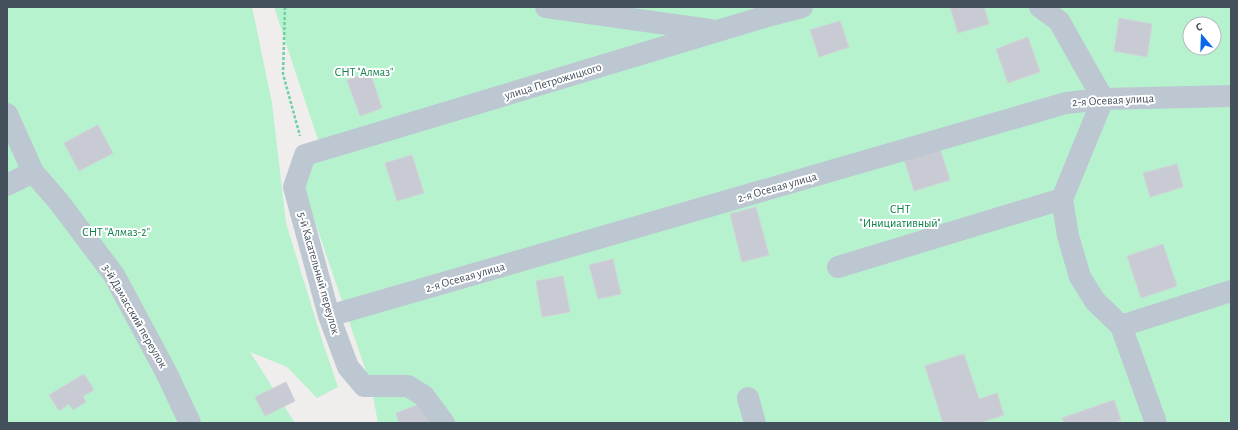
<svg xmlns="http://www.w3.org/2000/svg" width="1238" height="430" font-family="'Alegreya Sans',sans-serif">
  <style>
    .green { fill: #b7f2cf; fill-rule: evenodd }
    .building { fill: #c8cbd3; stroke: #d0d3d9 }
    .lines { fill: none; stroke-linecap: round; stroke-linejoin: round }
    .path { stroke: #6cd2a3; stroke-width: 2.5; stroke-dasharray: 3 2; stroke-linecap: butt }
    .minor { stroke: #bcc7d1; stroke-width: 22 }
    .labels { text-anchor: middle; stroke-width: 4; stroke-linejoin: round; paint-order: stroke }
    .park-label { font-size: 12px; fill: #10824c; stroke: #fff }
    .street-label { font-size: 12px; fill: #44505c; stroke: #fff }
  </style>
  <rect width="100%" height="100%" fill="#f0eded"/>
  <path class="green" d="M7 7H252L272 103 286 223 322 340 338 387 317 398 287 367 250 352 295 423H7Z
    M274 7H1231V423H378L371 386 295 163 322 152ZM1190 24H1214V48H1190Z"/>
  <path class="building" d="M950 7H984L989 24 958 33Z
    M1119 18 1152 24 1147 57 1114 51Z
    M840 21 849 47 819 57 810 30Z
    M1028 37 1040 72 1008 83 996 49Z
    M370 72 382 108 360 116 347 80Z
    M98 125 113 153 79 171 64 143Z
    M939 146 950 180 914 191 903 156Z
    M412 155 424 193 397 201 385 163Z
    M1177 164 1183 187 1150 197 1143 173Z
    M756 207 769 255 742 262 730 214Z
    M1163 244 1177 286 1141 298 1127 256Z
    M613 259 621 294 598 299 589 265Z
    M563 276 570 312 542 317 536 281Z
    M964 354 979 399 997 393 1004 415 980 423H943L925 366Z
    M84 374 94 390 83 396 86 402 73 410 69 404 59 411 49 395Z
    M286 382 295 401 265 416 255 397Z
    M1114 400 1121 420 1112 423H1064L1062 418Z
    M423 403 430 423H399L396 413Z"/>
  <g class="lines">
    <path class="path" d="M285 7 283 74 300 136"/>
    <path class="minor" d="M546 7 710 30
      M1040 7 1059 21 1103 99 1062 199 1068 236 1080 277 1095 301 1121 326 1156 423
      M7 114 33 172 59 202 114 275 167 374 190 423
      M7 185 33 172
      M838 267 1062 199
      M329 316 1066 103 1103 99 1231 96
      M1121 326 1231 291
      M748 398 755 423
      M444 423 424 396 408 386H364L348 367 329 316 294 187 305 155 771 15 802 7"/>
  </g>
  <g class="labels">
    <g class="park-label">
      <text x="364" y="76">СНТ "Алмаз"</text>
      <text x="900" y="213">СНТ<tspan x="900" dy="14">"Инициативный"</tspan></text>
      <text x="116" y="236">СНТ "Алмаз-2"</text>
    </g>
    <g class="street-label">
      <text transform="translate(553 81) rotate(-17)" y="4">улица Петрожицкого</text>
      <text transform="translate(1113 100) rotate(-3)" y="4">2-я Осевая улица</text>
      <text transform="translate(777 187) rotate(-16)" y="4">2-я Осевая улица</text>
      <text transform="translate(319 273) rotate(74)" y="4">5-й Касательный переулок</text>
      <text transform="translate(465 277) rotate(-16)" y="4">2-я Осевая улица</text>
      <text transform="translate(135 316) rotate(60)" y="4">3-й Дамасский переулок</text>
    </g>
  </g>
  <rect width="1238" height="430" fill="none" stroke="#44505c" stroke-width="16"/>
  <g transform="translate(1202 36) rotate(341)"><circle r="19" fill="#ffffff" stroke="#b4b9be"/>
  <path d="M0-3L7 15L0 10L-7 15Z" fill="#0b67eb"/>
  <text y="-6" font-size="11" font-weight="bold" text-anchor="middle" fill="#44505c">С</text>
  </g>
</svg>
